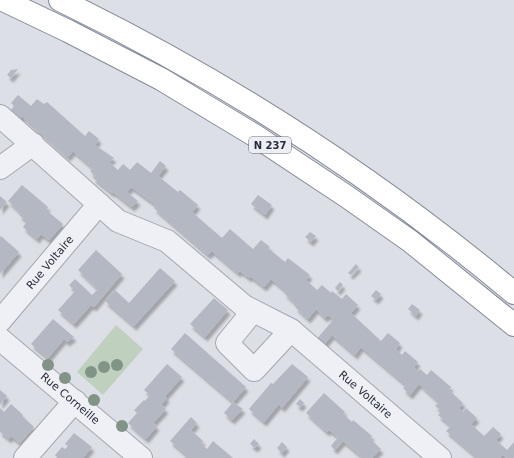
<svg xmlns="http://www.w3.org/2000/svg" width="514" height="458" font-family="'DejaVu Sans',sans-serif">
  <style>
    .green { fill: #c0d0be }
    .building { fill: #b4b8c3; filter: url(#shadow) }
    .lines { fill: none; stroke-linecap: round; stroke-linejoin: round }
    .minor-casing { stroke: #a3a6b0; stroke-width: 24 }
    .highway-casing { stroke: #858b9c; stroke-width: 24 }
    .minor { stroke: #eff0f5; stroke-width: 22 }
    .highway { stroke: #fff; stroke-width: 22 }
    .tree { fill: #819485 }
    .labels { text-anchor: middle; stroke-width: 4; stroke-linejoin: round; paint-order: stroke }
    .shield { fill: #eceef4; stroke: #626673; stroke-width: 1 }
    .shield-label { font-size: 10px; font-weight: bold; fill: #272c3c }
    .street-label { font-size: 11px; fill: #272c3c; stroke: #eceef4 }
  </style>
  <defs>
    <filter id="shadow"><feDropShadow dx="2.5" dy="4.5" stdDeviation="1" flood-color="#0004"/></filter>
  </defs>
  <rect width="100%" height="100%" fill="#dddfe6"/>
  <path class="green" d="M116 325 143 349 103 395 77 372Z"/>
  <path class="building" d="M18 69 11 78 7 75 11 70Z
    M18 95 31 106 37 99 44 104 47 102 85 136 89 131 99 139 95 145 114 158 109 162 118 170 123 164 130 170 137 162 151 173 160 161 166 166 158 176 178 192 180 190 198 205 192 212 222 238 230 229 253 249 261 240 270 247 268 248 285 262 288 258 310 275 306 280 317 290 322 285 331 293 332 291 342 299 346 294 358 305 351 313 381 341 388 333 400 343 396 349 402 355 405 351 418 362 414 367 418 371 420 369 427 375 431 370 451 387 449 390 463 403 459 408 463 412 466 408 477 418 471 424 484 436 493 427 501 434 496 440 507 450 514 442V458H507L503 455 500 458H478L446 431 451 426 438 415 442 411 435 406 439 402 419 384 410 395 403 388 406 385 361 347 355 355 332 335 322 347 315 341 333 320 328 315 325 318 316 309 308 319 295 307 297 305 284 293 286 291 271 279 264 287 250 276 249 278 240 271 238 273 212 251 208 255 154 208 156 205 131 187 127 192 138 201 132 207 113 192 112 193 93 178 95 176 90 171 93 168 73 151 68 157 22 116 17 123 7 115 14 106 11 103Z
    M22 185 48 207 46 210 63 224 49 240 41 234 37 239 23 227 27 221 19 215 21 213 8 201Z
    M258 195 272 205 265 215 251 204Z
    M0 196 7 202 0 210Z
    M310 232 316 236 311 242 305 237Z
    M1 236 19 252 0 274V237Z
    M96 250 122 274 94 307 91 305 74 324 58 310 75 291 69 285 75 279 92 295 98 289 78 270Z
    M356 264 359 267 351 275 348 273Z
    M160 268 175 281 134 326 105 301 115 290 129 303Z
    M340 282 343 285 338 291 335 288Z
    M376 290 381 294 376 300 371 296Z
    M214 298 228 310 205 337 190 324Z
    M412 304 420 310 416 316 408 309Z
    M53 319 74 337 67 342 64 339 48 358 31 344Z
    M185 333 246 387 233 402 243 409 232 420 224 413 233 402 171 349Z
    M167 364 182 377 165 396 167 398 161 405 166 409 153 423 157 426 146 439 128 423 137 413 134 410 144 400 145 401 150 395 144 390Z
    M292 364 308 377 282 408 279 404 264 422 249 409 271 383 273 384Z
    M0 390 7 396 0 405Z
    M324 393 345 412 343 414 352 422 353 420 372 436 370 439 381 449 372 458H360L361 456 343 441 335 450 331 446 338 437 329 430 327 432 306 413Z
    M300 399 304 403 300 407 296 404Z
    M11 404 23 415 22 416 34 427 20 443 11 436 9 439 0 432V408L4 412Z
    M191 417 197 423 191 430 203 441 201 444 207 449 213 441 233 458H190L170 441Z
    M74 433 92 447 83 458H58L55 455 62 447 65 449 68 446 65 444Z
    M254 439 259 444 255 448 250 444Z
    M282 442 287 447 282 453 277 448Z"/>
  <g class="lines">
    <g class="minor-casing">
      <g id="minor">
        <path id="s1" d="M0 116 118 221 167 241 244 306 291 330 440 458"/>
        <path d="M0 168 33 144"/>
        <path d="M253 311 227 343 254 370 291 330"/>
        <path id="s2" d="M0 321 99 204"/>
        <path id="s3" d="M0 339 141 458"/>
        <path d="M25 458 75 401"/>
      </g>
    </g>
    <g class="highway-casing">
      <path id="highway" d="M3 0 68 31 161 79 254 135 346 196 410 241 514 325
        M60 0C223 79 375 177 514 293"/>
    </g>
    <use href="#minor" class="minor"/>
    <use href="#highway" class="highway"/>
  </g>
  <g class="tree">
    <circle cx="48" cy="365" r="6"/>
    <circle cx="117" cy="365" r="6"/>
    <circle cx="104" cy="367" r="6"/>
    <circle cx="91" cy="372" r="6"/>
    <circle cx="65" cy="378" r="6"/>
    <circle cx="94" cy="400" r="6"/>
    <circle cx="122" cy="426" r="6"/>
  </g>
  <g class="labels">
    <rect class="shield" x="249" y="137" width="42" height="16" rx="3"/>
    <g class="shield-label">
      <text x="270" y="149">N 237</text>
    </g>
    <g class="street-label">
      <text dy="4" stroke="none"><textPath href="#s2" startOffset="77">Rue Voltaire</textPath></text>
      <text dy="4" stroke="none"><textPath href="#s1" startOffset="463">Rue Voltaire</textPath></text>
      <text dy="4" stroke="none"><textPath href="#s3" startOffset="92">Rue Corneille</textPath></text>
    </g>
  </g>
</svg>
